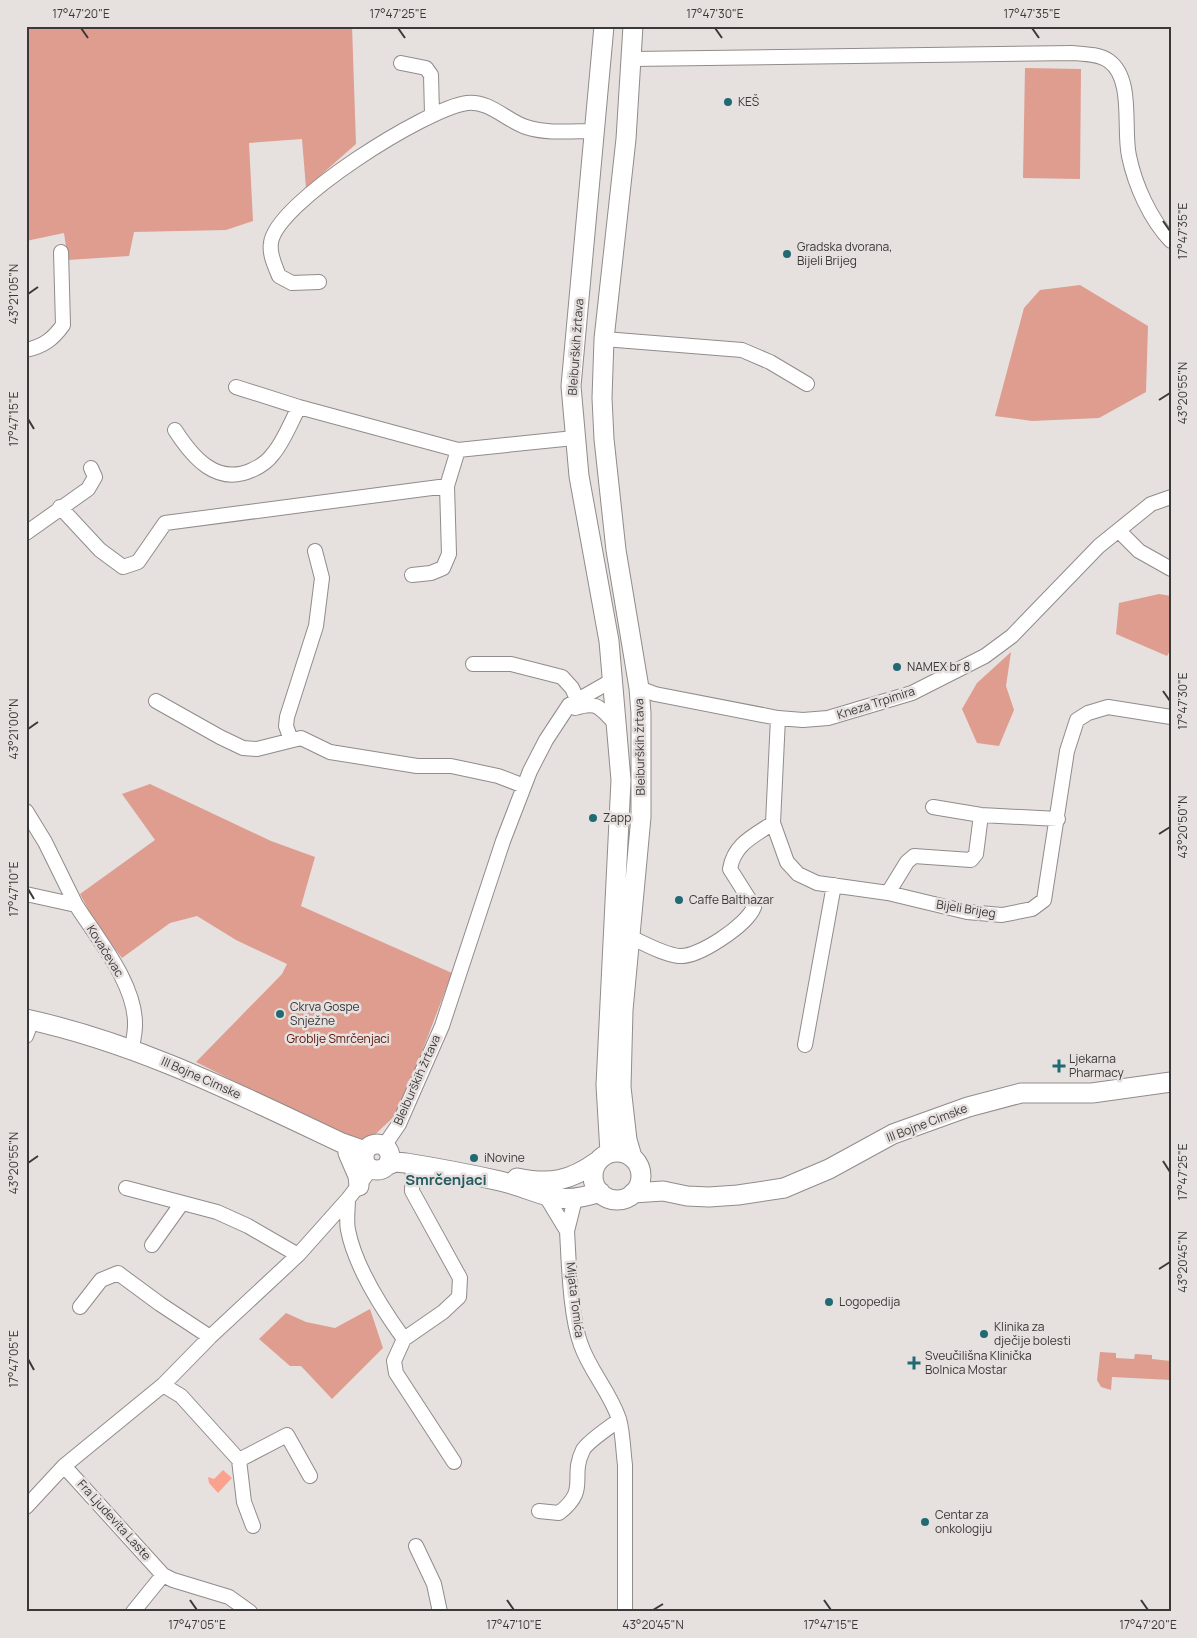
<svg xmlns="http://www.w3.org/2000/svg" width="1197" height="1638" font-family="Manrope,sans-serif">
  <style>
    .green { fill: #de9d8f }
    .water { fill: #fba28f }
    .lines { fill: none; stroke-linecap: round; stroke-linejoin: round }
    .street-casing { stroke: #918c8a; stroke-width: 16 }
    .secondary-casing { stroke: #918c8a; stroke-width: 21 }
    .street { stroke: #fff; stroke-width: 14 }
    .secondary { stroke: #fff; stroke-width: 19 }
    .ticks { fill: none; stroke: #3b3938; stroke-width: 2 }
    .poi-dot { fill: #1f6a73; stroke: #e6e0df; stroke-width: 2 }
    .labels { text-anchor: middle; stroke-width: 5; stroke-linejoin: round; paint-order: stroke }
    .poi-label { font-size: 12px; fill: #3b3938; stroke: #e6e0df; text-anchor: start }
    .street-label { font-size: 12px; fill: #3b3938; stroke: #e6e0df }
    .park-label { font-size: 12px; fill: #5d1002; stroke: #e6e0df }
    .quarter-label { font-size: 15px; font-weight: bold; fill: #225b62; stroke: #e6e0df }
    .neatline { fill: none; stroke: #3b3938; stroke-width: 2 }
    .ticks-label { font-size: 12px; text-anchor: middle; fill: #3b3938 }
  </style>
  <rect width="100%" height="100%" fill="#e6e0df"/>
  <path class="green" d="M26 26H352L356 144 306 188 302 139 249 143 253 221 226 230 134 232 129 256 68 260 64 233 26 241Z
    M1025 68 1081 69 1080 179 1023 178Z
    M1080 285 1148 326 1146 392 1099 418 1032 421 995 416 1024 308 1040 290Z
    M1159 594 1171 596V649L1167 656 1116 634 1119 603Z
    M1011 652 1006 686 1014 710 999 746 977 743 962 709 977 683Z
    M150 784 271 841 315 857 301 906 452 973 399 1112 368 1141 333 1131 196 1062 282 974 287 964 236 940 197 916 170 923 122 958 97 926 80 894 155 840 122 794Z
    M370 1309 383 1348 332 1399 301 1366H290L259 1339 286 1313 306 1322 335 1328Z
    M1100 1352 1116 1353V1358L1134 1359 1135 1354 1152 1355V1359L1171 1361V1380L1112 1377 1111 1390 1101 1387 1097 1380Z"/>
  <path class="water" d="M223 1470 232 1478 218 1493 209 1483 208 1477 214 1479Z"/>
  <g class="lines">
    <g class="street-casing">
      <path id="street" d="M632 59 1072 53C1084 54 1099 54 1109 61 1134 79 1123 129 1129 156 1135 185 1150 219 1171 241
        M401 63 426 68 431 75 432 114
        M319 282 292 283 279 276C275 266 269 254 271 243 275 203 427 108 467 103 489 100 507 121 526 127 547 134 573 131 595 131
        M604 339 742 350 770 362 807 384
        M26 350C44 346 53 339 63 325L61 252
        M236 387 299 407 458 450
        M175 430C193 458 217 486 252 470 259 467 268 461 273 454 284 441 291 422 299 407
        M447 486 458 450 574 438
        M60 507 100 550 123 567 138 562 165 523 447 486 449 554 443 568 431 573 412 575
        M1119 531 1139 551 1171 569
        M26 533 88 489 95 477 91 468
        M473 664H511L562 677 572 688 580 706
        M639 688 655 694 778 718 803 720 828 718 912 693 985 656 1012 636 1099 546 1151 504 1171 497
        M156 701 220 737 243 748 257 749 301 738 330 752 417 766H451L498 776 524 786
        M575 708C597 701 599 707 614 722
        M778 718 773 823 787 862 798 874 817 883 888 893 967 912 1002 915 1032 909 1044 900 1067 751 1077 720 1088 713 1108 707 1171 717
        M291 740 286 726 287 717 316 626 322 578 315 551
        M933 807 981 815 1058 819
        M26 811 45 842 76 905
        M888 893 907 862 914 856 971 860 976 854 981 815
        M26 894 76 905C97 938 136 984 135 1025 135 1033 133 1041 132 1048
        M628 936C644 943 662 954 679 956 698 958 747 925 754 907L730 869C734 844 754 836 773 823
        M26 1036 32 1020
        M805 1045 834 885
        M384 1146 399 1124 442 1026 503 841 530 771 546 740 569 705 611 681
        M126 1188 217 1212 248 1226 298 1255
        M547 1198 567 1231 575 1199
        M348 1199C348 1209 346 1220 348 1230 355 1266 383 1310 404 1339L394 1361 396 1373 454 1462
        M567 1231C569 1264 570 1315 581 1345 590 1371 610 1392 619 1419 623 1433 623 1450 625 1465V1612
        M152 1245 182 1203
        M80 1307 101 1280 118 1273 160 1304 210 1337
        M404 1339 443 1312 459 1297 460 1278 412 1191 413 1164
        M163 1385 181 1396 239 1460 287 1435 310 1476
        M239 1460 244 1502 253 1526
        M64 1466 163 1575 173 1580 229 1597 250 1612
        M26 1507 64 1466 163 1385 210 1337 298 1255 348 1199 371 1169
        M539 1511 559 1513C590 1489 569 1478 583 1450 588 1441 610 1427 619 1420
        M416 1546 434 1584 440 1612
        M133 1612 163 1575"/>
    </g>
    <g class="secondary-casing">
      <path id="secondary" d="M604 26 571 386 579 476 609 641 621 780 606 1085 610 1153
        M26 1019C140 1044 238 1094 342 1143L365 1151
        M364 1157a13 13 0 1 1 26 0a13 13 0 1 1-26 0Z
        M593 1176a24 24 0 1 1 48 0a24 24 0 1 1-48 0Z
        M348 1153 358 1176 359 1186
        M632 1157 627 1140 621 1087 623 1010 641 817V713L639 688 616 550 604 439 602 398 604 339 626 139 633 26
        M388 1165 395 1162 406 1163C437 1168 469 1174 500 1181 543 1191 553 1208 600 1192
        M517 1178C551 1185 570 1181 598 1161
        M633 1193 663 1191 687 1196 709 1197 738 1195 784 1188 829 1169 893 1134 968 1107 1021 1093H1092L1171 1082"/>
    </g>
    <use href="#street" class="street"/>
    <use href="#secondary" class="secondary"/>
  </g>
  <path class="ticks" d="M81 28 88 38M398 28 405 38M715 28 722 38M1032 28 1039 38M1163 221 1170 231M28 294 38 287M1159 400 1170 393M28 419 34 429M1163 691 1170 701M28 729 38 722M1159 834 1170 827M28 889 34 899M1163 1161 1170 1172M28 1163 38 1156M1159 1269 1170 1262M28 1359 34 1370M190 1600 197 1610M507 1600 514 1610M824 1600 831 1610M1141 1600 1148 1610M653 1610 663 1604"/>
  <g class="poi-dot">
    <circle cx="728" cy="102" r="5"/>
    <circle cx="787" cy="254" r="5"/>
    <circle cx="897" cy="667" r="5"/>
    <circle cx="593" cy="818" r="5"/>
    <circle cx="679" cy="900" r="5"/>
    <circle cx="280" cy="1014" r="5"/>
    <path d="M1056.5 1058.5h5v5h5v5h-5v5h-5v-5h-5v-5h5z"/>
    <circle cx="474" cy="1158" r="5"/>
    <circle cx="829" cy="1302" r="5"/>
    <circle cx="984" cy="1334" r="5"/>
    <path d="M911.5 1355.5h5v5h5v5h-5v5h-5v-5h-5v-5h5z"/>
    <circle cx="925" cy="1522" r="5"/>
  </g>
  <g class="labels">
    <g class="poi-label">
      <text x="738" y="106">KEŠ</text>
      <text x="797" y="251">Gradska dvorana,<tspan x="797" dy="14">Bijeli Brijeg</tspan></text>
      <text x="907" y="671">NAMEX br 8</text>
      <text x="603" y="822">Zapp</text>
      <text x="689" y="904">Caffe Balthazar</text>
      <text x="290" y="1011">Ckrva Gospe<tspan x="290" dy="14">Snježne</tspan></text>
      <text x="1069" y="1063">Ljekarna<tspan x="1069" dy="14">Pharmacy</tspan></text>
      <text x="484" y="1162">iNovine</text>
      <text x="839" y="1306">Logopedija</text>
      <text x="994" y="1331">Klinika za<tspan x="994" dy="14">dječije bolesti</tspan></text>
      <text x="925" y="1360">Sveučilišna Klinička<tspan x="925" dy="14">Bolnica Mostar</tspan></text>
      <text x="935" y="1519">Centar za<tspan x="935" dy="14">onkologiju</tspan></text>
    </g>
    <g class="street-label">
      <text transform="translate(576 347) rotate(-86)" y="4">Bleiburških žrtava</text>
      <text transform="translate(876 703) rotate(-18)" y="4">Kneza Trpimira</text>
      <text transform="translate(640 747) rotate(-91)" y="4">Bleiburških žrtava</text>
      <text transform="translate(966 909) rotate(9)" y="4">Bijeli Brijeg</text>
      <text transform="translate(105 951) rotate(58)" y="4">Kovačevac</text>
      <text transform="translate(201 1078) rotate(24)" y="4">III Bojne Cimske</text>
      <text transform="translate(417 1080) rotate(-66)" y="4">Bleiburških žrtava</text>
      <text transform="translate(927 1123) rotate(-21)" y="4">III Bojne Cimske</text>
      <text transform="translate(575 1300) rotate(83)" y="4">Mijata Tomića</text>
      <text transform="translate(114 1520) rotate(48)" y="4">Fra Ljudevita Laste</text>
    </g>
    <g class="park-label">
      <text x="338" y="1043">Groblje Smrčenjaci</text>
    </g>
    <g class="quarter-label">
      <text x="446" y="1185">Smrčenjaci</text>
    </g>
  </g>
  <rect width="1197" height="1638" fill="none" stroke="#e6e0df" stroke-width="55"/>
  <rect x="28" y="28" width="1142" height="1582" class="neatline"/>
  <g class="ticks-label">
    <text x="81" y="18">17°47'20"E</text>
    <text x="398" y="18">17°47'25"E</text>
    <text x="715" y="18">17°47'30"E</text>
    <text x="1032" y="18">17°47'35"E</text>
    <text transform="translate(1183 231) rotate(-90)" y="4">17°47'35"E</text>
    <text transform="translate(14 294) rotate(-90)" y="4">43°21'05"N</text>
    <text transform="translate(1183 393) rotate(-90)" y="4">43°20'55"N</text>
    <text transform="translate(14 419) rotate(-90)" y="4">17°47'15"E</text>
    <text transform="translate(1183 701) rotate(-90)" y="4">17°47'30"E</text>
    <text transform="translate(14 729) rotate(-90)" y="4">43°21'00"N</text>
    <text transform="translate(1183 827) rotate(-90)" y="4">43°20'50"N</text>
    <text transform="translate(14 889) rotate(-90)" y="4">17°47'10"E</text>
    <text transform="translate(14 1163) rotate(-90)" y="4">43°20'55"N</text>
    <text transform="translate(1183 1172) rotate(-90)" y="4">17°47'25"E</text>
    <text transform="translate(1183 1262) rotate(-90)" y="4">43°20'45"N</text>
    <text transform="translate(14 1359) rotate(-90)" y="4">17°47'05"E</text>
    <text x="197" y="1629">17°47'05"E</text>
    <text x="514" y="1629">17°47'10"E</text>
    <text x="653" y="1629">43°20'45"N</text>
    <text x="831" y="1629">17°47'15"E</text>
    <text x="1148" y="1629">17°47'20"E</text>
  </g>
</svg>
